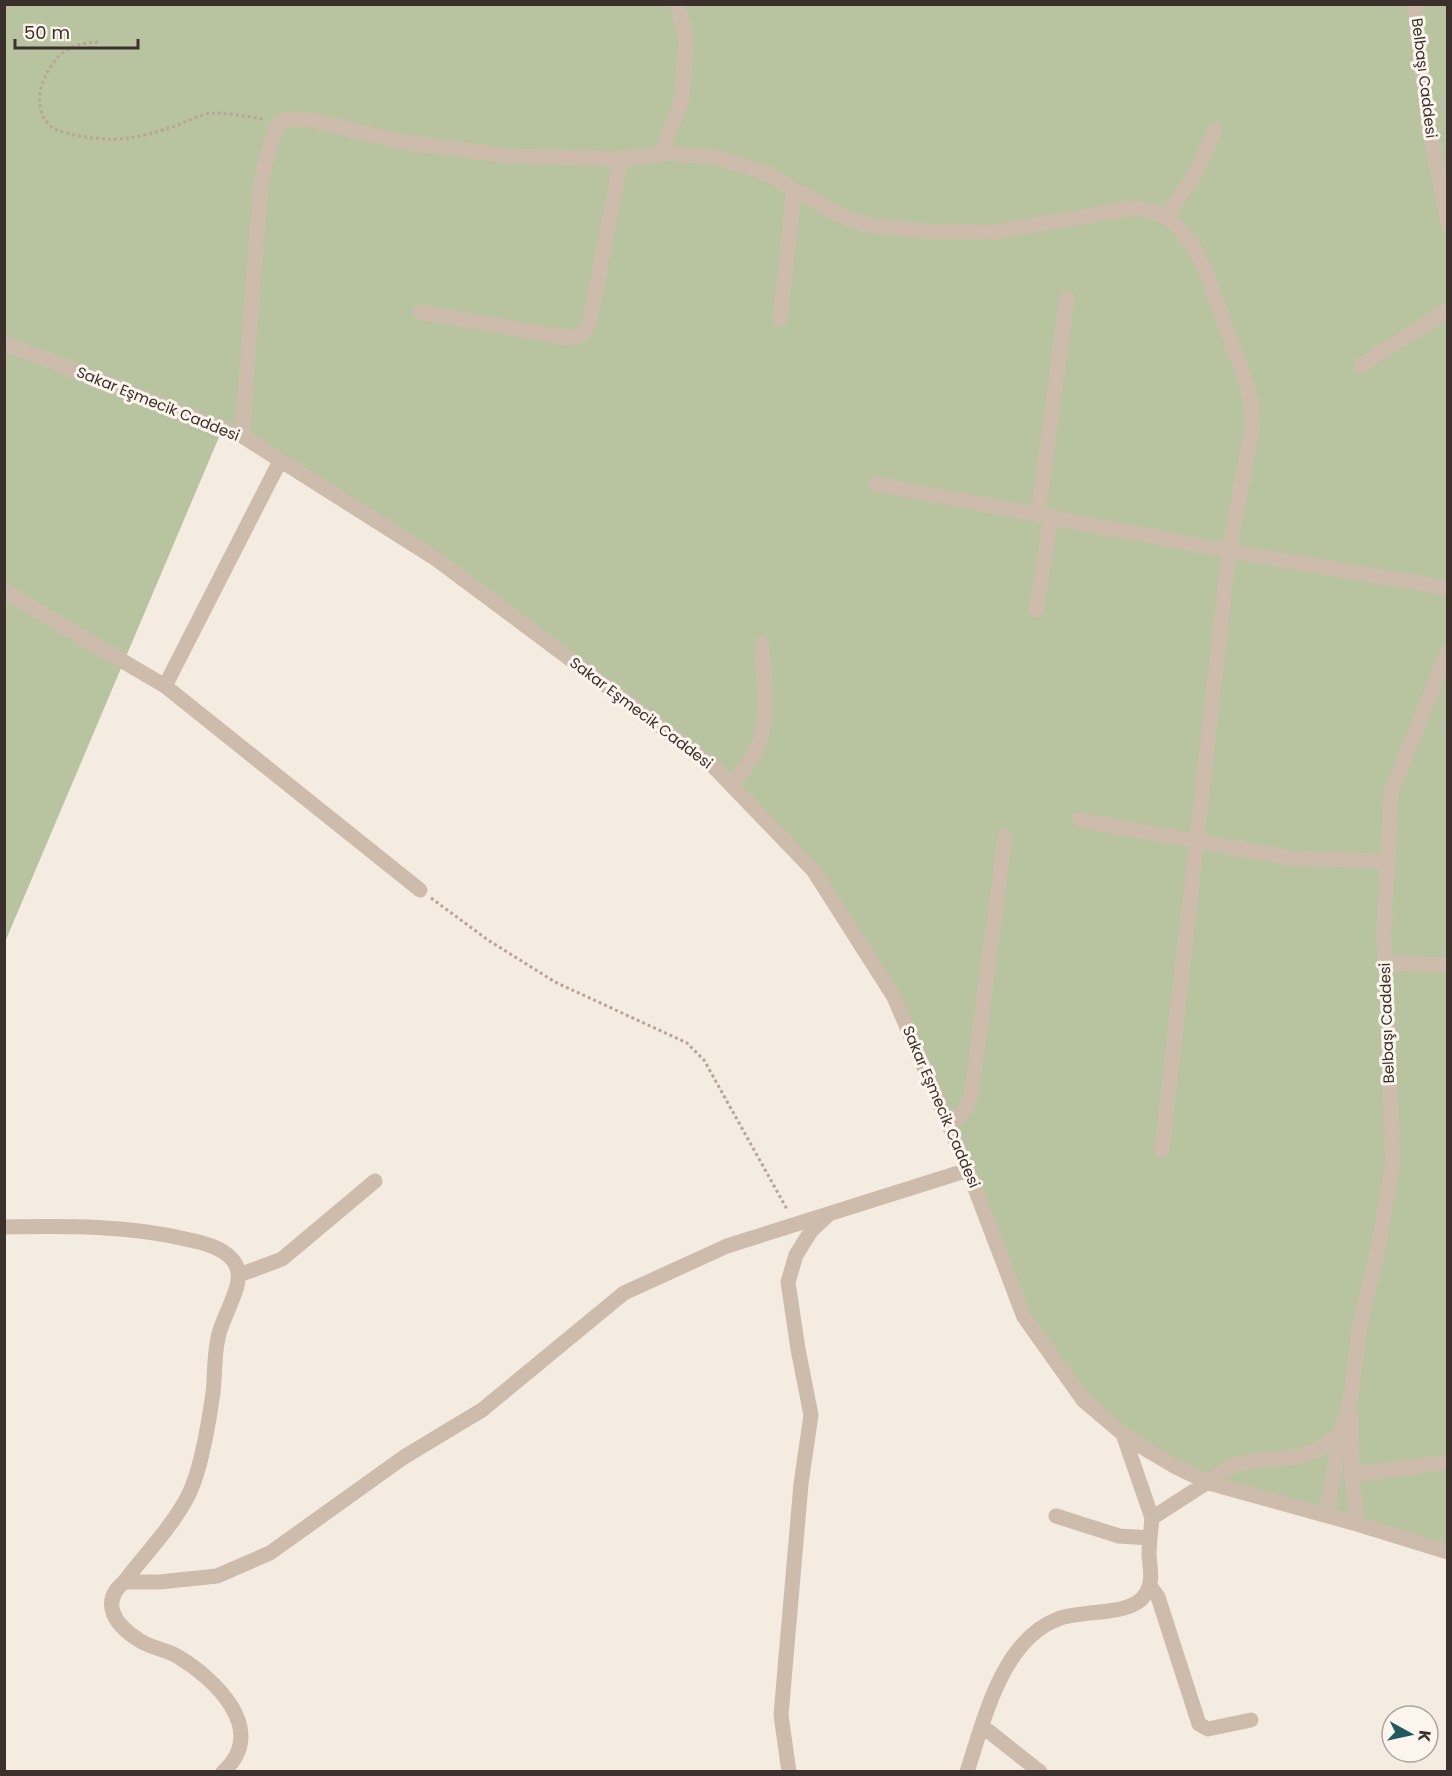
<svg xmlns="http://www.w3.org/2000/svg" width="1452" height="1776" font-family="Poppins,sans-serif">
  <style>
    .green { fill: #b8c4a0 }
    .lines { fill: none; stroke-linecap: round; stroke-linejoin: round }
    .path { stroke: #b9a596; stroke-width: 3; stroke-dasharray: 3 3; stroke-linecap: butt }
    .minor { stroke: #cdbbac; stroke-width: 15 }
    .labels { text-anchor: middle; stroke-width: 6; stroke-linejoin: round; paint-order: stroke }
    .street-label { font-size: 15px; fill: #3b302b; stroke: #fbf5ee }
  </style>
  <rect width="100%" height="100%" fill="#f4ebe1"/>
  <path class="green" d="M5 5H1447V1552L1170 1462 1088 1400 1045 1343 1014 1282 928 1073 835 906 735 787 407 543 222 430 5 942Z"/>
  <g class="lines">
    <path class="path" d="M98 42C81 43 64 47 54 62 42 78 34 99 44 118 51 131 65 133 79 136 121 143 138 138 178 125 188 121 201 114 212 113 226 112 248 117 263 119
      M431 898 488 940 555 982 687 1043 704 1060 788 1211"/>
    <path class="minor" d="M1416 4 1415 16 1429 127 1448 223
      M660 155 682 100 686 40 678 4
      M1165 218 1194 176 1215 130
      M420 312 569 338C581 337 587 331 590 320L621 159 669 153 718 158 765 173 845 218 873 226 923 231 995 232 1133 208 1155 212 1175 223 1193 246 1206 272 1246 382 1251 402 1252 429 1229 551 1162 1150
      M780 319 794 189
      M4 343 242 436 436 559 712 765 813 870 894 997 968 1170 1024 1317 1083 1400 1123 1434 1147 1450 1176 1467 1209 1483 1357 1524 1448 1552
      M1361 365 1448 310
      M242 436 261 180 275 129 278 125 286 119 311 120 402 142 511 156 621 159
      M280 461 165 686 420 890
      M876 484 1229 551 1448 588
      M1038 515 1067 298
      M4 591 165 686
      M1036 610 1051 518
      M732 786C739 775 750 763 756 751 771 720 763 677 762 644
      M1079 820 1291 858 1387 861
      M1385 963 1448 965
      M949 1125 965 1110 971 1098 1005 837
      M4 1227C67 1226 129 1225 190 1240 204 1243 220 1247 231 1258 243 1270 238 1286 232 1300 228 1312 220 1326 218 1338 214 1356 215 1375 213 1393 209 1421 201 1469 189 1494 173 1526 146 1553 124 1582
      M239 1275 282 1259 375 1181
      M1351 1416 1352 1475 1357 1524
      M1123 1434 1152 1518
      M1352 1475 1448 1462
      M1326 1515 1341 1433 1350 1402 1360 1325 1378 1248 1393 1163 1384 934 1391 792 1448 651
      M1056 1516 1119 1536 1150 1538
      M1150 1586 1158 1597 1199 1724 1208 1729 1251 1720
      M982 1726 1040 1772
      M223 1772C270 1730 214 1678 177 1656 165 1649 150 1648 139 1640 116 1626 99 1603 124 1582H159L217 1576 270 1553 404 1457 482 1410 624 1293 727 1246 968 1170
      M789 1772 781 1715 801 1484 811 1415 798 1349 788 1282 796 1255 811 1231 828 1215
      M967 1772C984 1720 1002 1640 1058 1619 1082 1609 1130 1617 1145 1595 1154 1582 1150 1569 1149 1555 1149 1543 1151 1530 1152 1518L1234 1465C1278 1452 1300 1470 1341 1433"/>
  </g>
  <g class="labels">
    <g class="street-label">
      <text transform="translate(1424 78) rotate(83)" y="5">Belbaşı Caddesi</text>
      <text transform="translate(158 404) rotate(22)" y="5">Sakar Eşmecik Caddesi</text>
      <text transform="translate(641 713) rotate(37)" y="5">Sakar Eşmecik Caddesi</text>
      <text transform="translate(1387 1023) rotate(-92)" y="5">Belbaşı Caddesi</text>
      <text transform="translate(941 1107) rotate(67)" y="5">Sakar Eşmecik Caddesi</text>
    </g>
  </g>
  <rect width="1452" height="1776" fill="none" stroke="#3b302b" stroke-width="12"/>
  <g transform="translate(1410 1734) rotate(98)"><circle r="28" fill="#fbf5ee" stroke="#aea6a0" stroke-width="1.5"/>
  <path d="M0-4.5L10 22L0 15L-10 22Z" fill="#1f5a5e"/>
  <text y="-9" font-size="16" font-weight="bold" text-anchor="middle" fill="#3b302b">K</text>
  </g>
  <path d="M15 39v9h123v-9" fill="none" stroke="#3b302b" stroke-width="3"/>
  <text x="24" y="39" font-size="18" fill="#3b302b" stroke="#fbf5ee" stroke-width="4.5" paint-order="stroke">50 m</text>
</svg>
